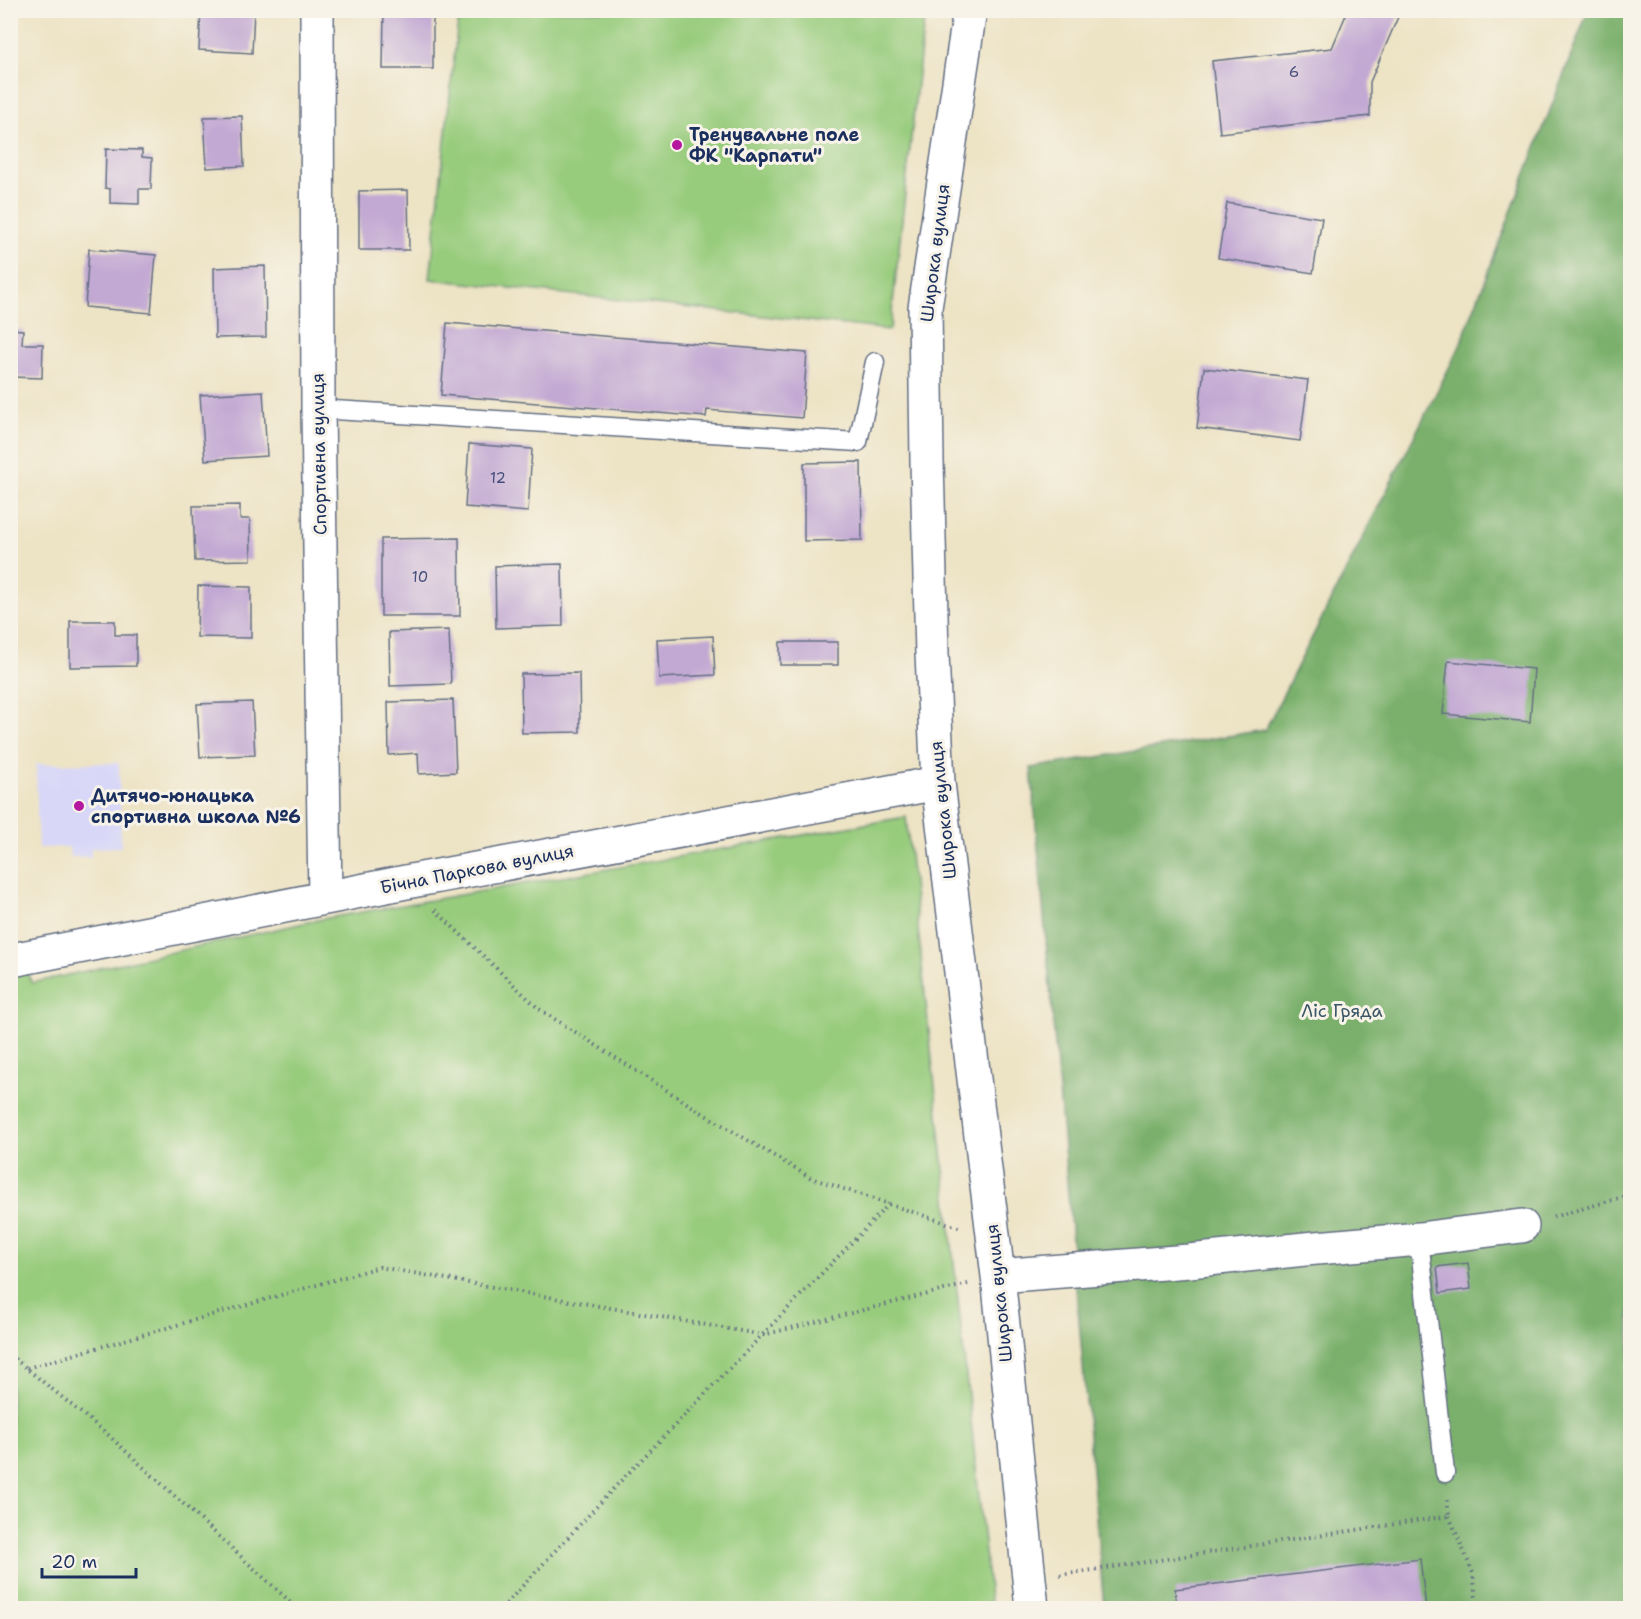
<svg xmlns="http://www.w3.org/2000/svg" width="1641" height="1619" font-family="'Shantell Sans',sans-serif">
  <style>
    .built { fill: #d8d7f8 }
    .green { fill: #98cc7d; stroke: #5a7e6e; stroke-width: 1.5 }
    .forest { fill: #7ab06c; stroke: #4a7065; stroke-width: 1.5 }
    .building { fill: #c2a9d3 }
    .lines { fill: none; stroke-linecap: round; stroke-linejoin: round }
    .service-casing { stroke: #646e82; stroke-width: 21 }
    .minor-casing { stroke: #646e82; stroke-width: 36 }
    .path { stroke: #646e82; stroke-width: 4; stroke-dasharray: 1.5 4.5; stroke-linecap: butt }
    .service { stroke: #fff; stroke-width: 18 }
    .minor { stroke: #fff; stroke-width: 33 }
    .poi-dot { fill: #b5179e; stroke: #f7f3e8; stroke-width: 2 }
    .labels { text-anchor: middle; stroke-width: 6; stroke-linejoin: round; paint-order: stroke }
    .number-label { font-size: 15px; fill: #454e7b }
    .poi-label { font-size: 18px; font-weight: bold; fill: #1b2f5e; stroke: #f7f3e8; text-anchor: start }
    .street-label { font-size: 18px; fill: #1b2f5e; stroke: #f7f3e8 }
    .park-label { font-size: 18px; fill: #3a5666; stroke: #f7f3e8 }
  </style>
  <rect width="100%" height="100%" fill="#f7f3e8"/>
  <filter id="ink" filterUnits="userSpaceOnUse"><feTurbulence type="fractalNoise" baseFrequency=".0167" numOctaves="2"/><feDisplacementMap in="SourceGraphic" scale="12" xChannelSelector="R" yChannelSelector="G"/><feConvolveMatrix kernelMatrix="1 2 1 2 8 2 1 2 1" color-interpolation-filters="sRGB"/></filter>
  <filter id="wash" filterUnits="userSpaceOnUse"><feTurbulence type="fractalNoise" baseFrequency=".008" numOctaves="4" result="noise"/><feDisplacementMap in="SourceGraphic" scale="24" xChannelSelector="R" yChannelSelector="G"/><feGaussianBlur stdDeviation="1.35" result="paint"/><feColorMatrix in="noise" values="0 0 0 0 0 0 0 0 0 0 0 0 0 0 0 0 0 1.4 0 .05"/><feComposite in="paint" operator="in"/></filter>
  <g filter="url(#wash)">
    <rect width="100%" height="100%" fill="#ede3c5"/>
    <path class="built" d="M119 763 121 847 91 848V857H70L69 847 38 848 36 764Z"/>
    <path class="green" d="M459 11H925L890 330 430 279Z
      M906 817 991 1608H11L10 940 32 983 322 919Z"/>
    <path class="forest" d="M1588 11H1630V1608H1104L1031 768 1265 730 1459 348Z"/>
    <g id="blocks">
      <path class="building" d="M201 10H254L252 53 199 50Z
        M384 10 433 11V69H383Z
        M1348 10H1401L1370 82V116L1220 133 1212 61 1332 48Z
        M242 116 244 166 207 168 204 117Z
        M106 149 142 150V157L152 158 151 189H139V204L110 203V189L105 188Z
        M408 190 409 250H359V191Z
        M1227 203 1322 218 1313 273 1218 258Z
        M89 249 156 255 151 313 85 307Z
        M265 266 266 337 215 338 214 268Z
        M447 323 807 353 802 418 707 410 706 417 441 395Z
        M10 329 23 330 22 344H43L42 378 10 377Z
        M1204 368 1308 380 1300 441 1197 428Z
        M263 391 267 456 205 460 200 395Z
        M469 444 532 449 528 512 465 507Z
        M861 462 862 540 804 541V463Z
        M240 505V519H250L251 560 195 561 193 506Z
        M459 538 460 616H381V539Z
        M562 564 563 626 496 628 495 566Z
        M198 586 251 587V638L197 637Z
        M70 621H115V635H136V666L70 667Z
        M449 630 451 684 390 686 389 632Z
        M713 636 715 675 659 678 657 639Z
        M780 642H838V665H780Z
        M1448 661 1534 669 1530 722 1443 714Z
        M579 673 580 732 522 733 521 674Z
        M453 700 456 772 419 774 418 753 389 755 388 702Z
        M252 702 255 755 200 757 197 704Z
        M1468 1263 1471 1289 1440 1293 1437 1267Z
        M1420 1559 1426 1608H1177L1175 1589Z"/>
    </g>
  </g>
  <g filter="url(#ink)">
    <use href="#blocks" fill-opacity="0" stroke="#646e82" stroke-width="1.5"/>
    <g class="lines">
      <g class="service-casing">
        <path id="service" d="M318 409 858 442 875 362
          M1419 1239 1445 1473"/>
      </g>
      <g class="minor-casing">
        <path id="minor" d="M317 10 318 409 325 898
          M970 10 925 308 927 461 932 654 938 783 998 1276 1032 1608
          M17 959 406 882 938 783
          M998 1276 1189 1261 1305 1249 1419 1239 1522 1226"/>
      </g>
      <path class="path" d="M435 910 539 1009 704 1114 811 1178 961 1228
        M1553 1217 1630 1195
        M10 1355 106 1433 297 1608
        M27 1368 379 1267 763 1335 968 1284
        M1449 1516 1473 1573 1477 1608
        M1060 1575 1449 1516 1447 1497
        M502 1608 614 1488 889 1204"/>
      <use href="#service" class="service"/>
      <use href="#minor" class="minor"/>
    </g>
  </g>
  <g class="poi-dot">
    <circle cx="677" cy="145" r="6"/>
    <circle cx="79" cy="806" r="6"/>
  </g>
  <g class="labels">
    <g class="number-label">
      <text x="1294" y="77">6</text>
      <text x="498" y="483">12</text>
      <text x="420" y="582">10</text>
    </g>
    <g class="poi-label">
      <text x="689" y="141">Тренувальне поле<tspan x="689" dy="21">ФК "Карпати"</tspan></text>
      <text x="91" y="802">Дитячо-юнацька<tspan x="91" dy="21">спортивна школа №6</tspan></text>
    </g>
    <g class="street-label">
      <text transform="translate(935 253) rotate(-83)" y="6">Широка вулиця</text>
      <text transform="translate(319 454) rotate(-91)" y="6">Спортивна вулиця</text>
      <text transform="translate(943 810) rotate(-96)" y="6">Широка вулиця</text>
      <text transform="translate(477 869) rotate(-11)" y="6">Бічна Паркова вулиця</text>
      <text transform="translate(999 1293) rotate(-96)" y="6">Широка вулиця</text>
    </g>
    <g class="park-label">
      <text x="1342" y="1017">Ліс Гряда</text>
    </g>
  </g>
  <rect width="1641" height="1619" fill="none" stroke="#f7f3e8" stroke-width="36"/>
  <path d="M42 1568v9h94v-9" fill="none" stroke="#1b2f5e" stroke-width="3"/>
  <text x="51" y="1568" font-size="18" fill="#1b2f5e" stroke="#f7f3e8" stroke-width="4.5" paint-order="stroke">20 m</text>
</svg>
